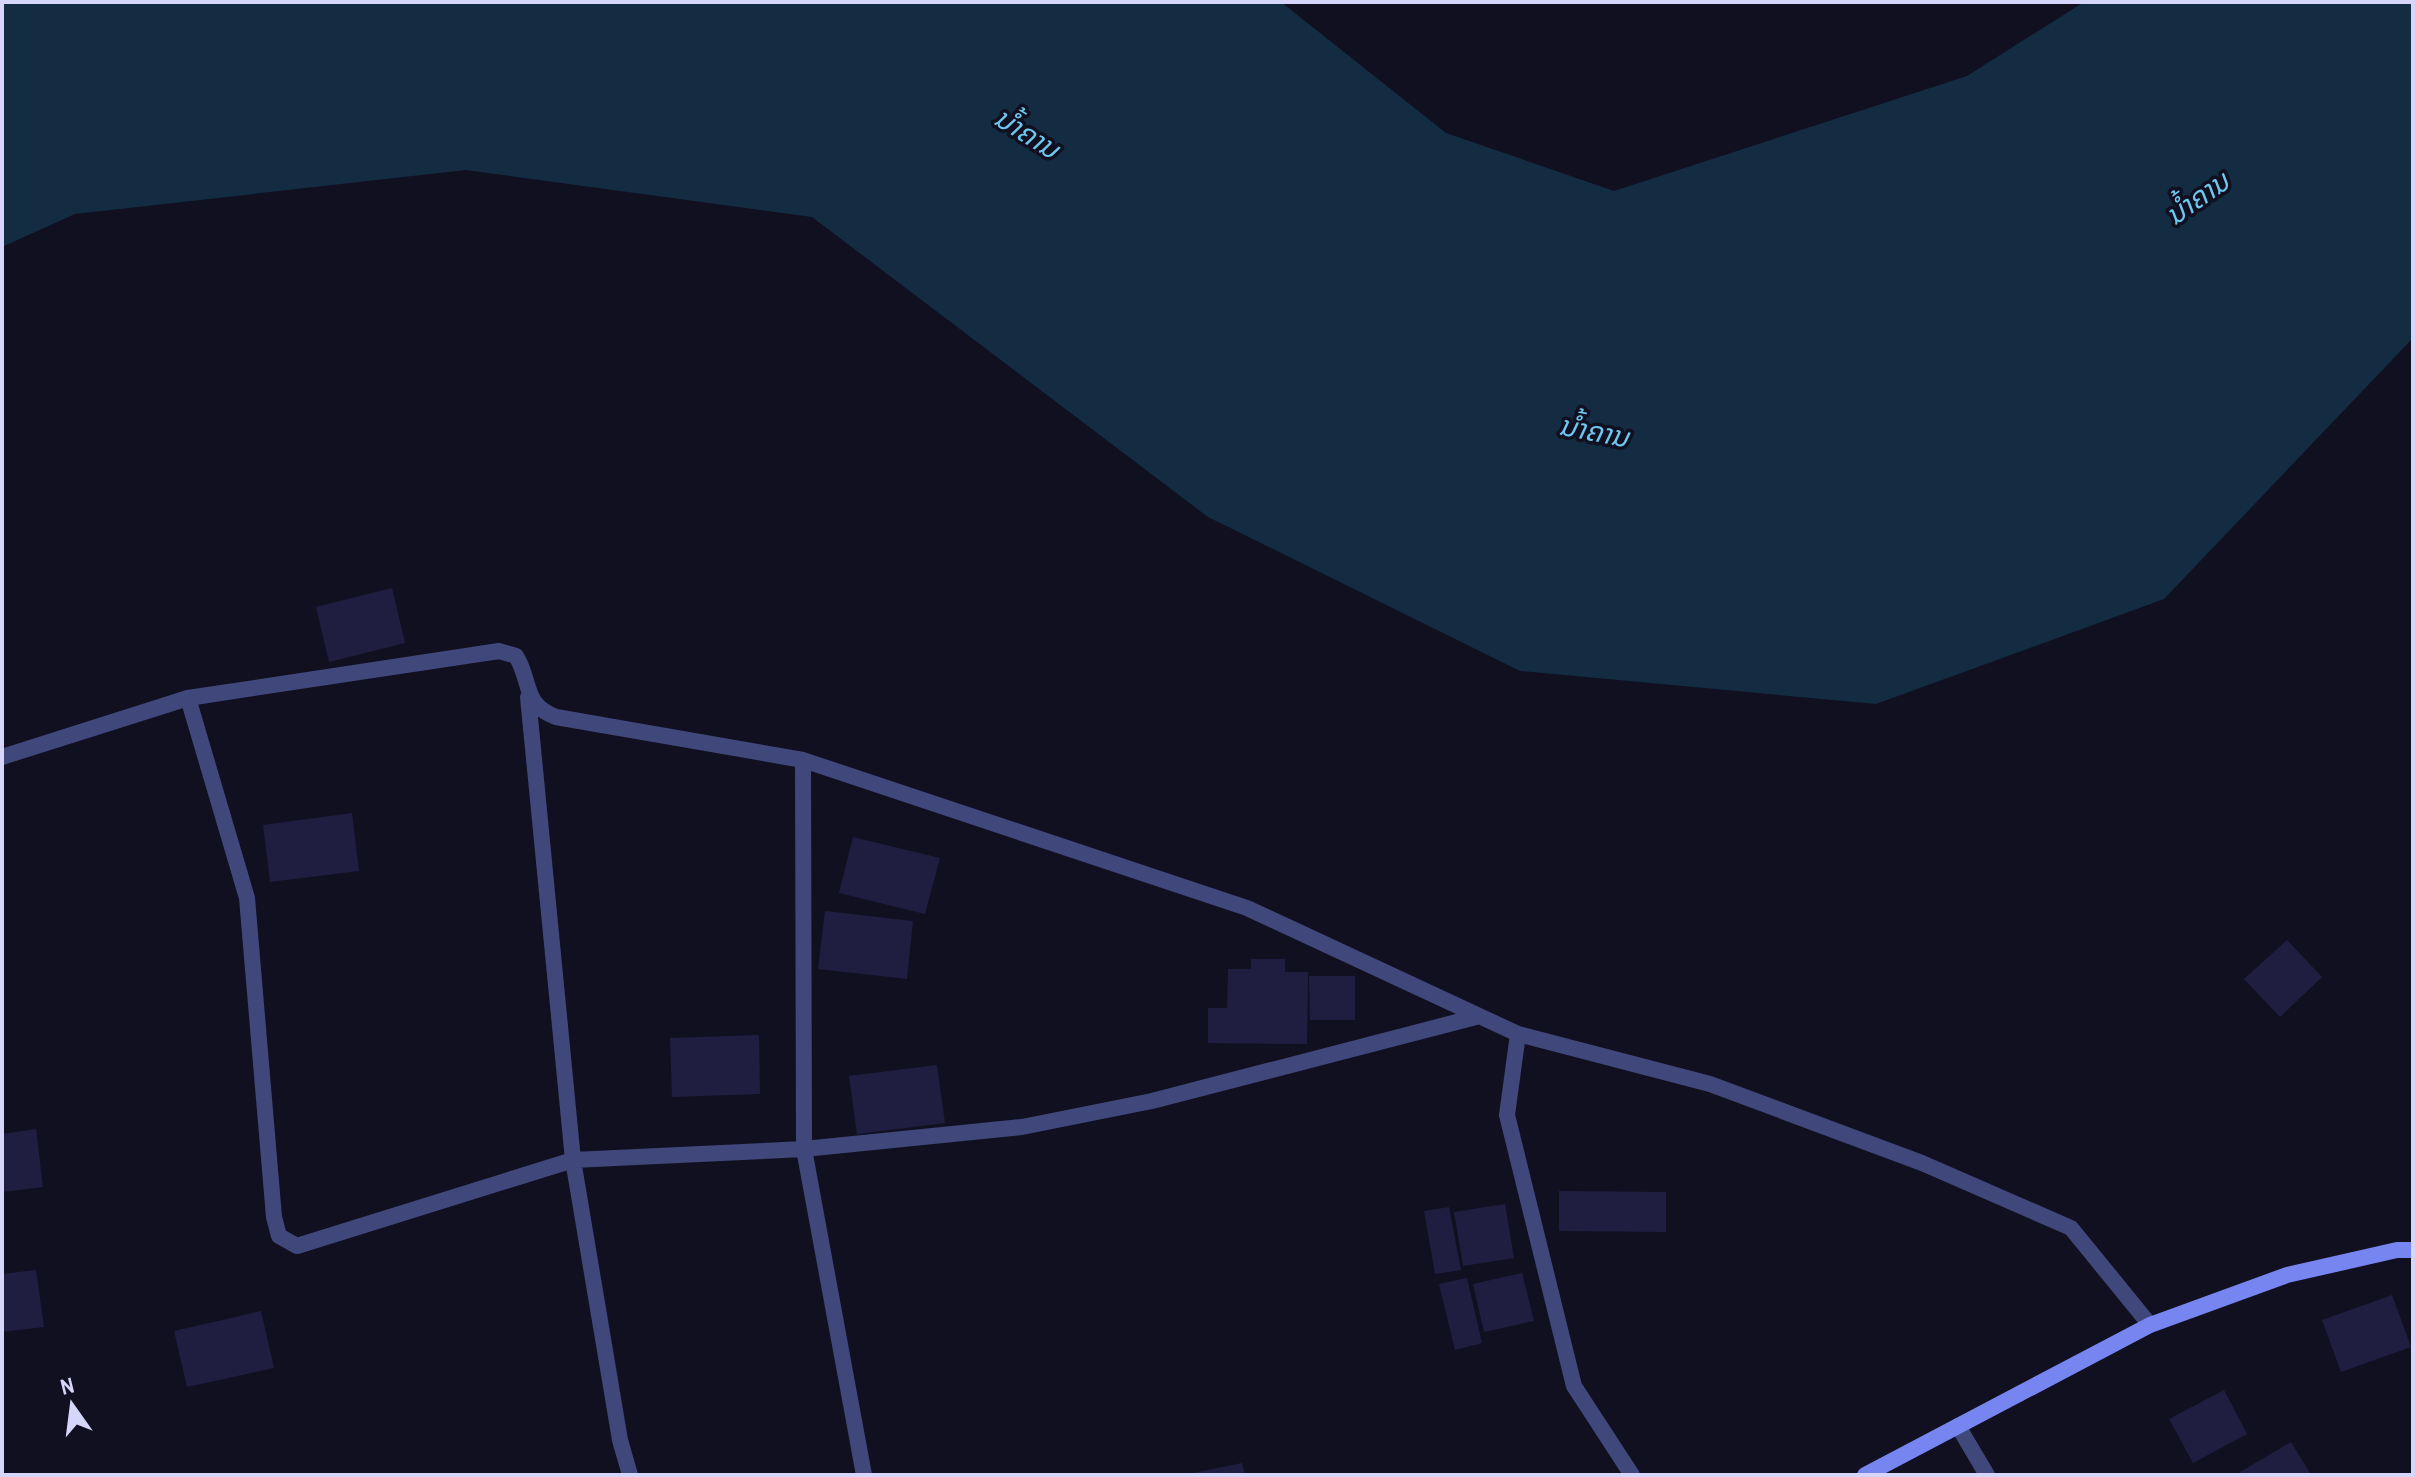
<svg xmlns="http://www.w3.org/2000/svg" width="2415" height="1477" font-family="'Archivo Narrow','Noto Sans Lao',sans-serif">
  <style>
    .water { fill: #132c42 }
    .building { fill: #201e40 }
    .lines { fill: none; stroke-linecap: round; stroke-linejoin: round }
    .lane { stroke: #40477b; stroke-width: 16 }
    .street { stroke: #40477b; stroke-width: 16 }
    .secondary { stroke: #7685f0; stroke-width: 16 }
    .labels { text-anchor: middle; stroke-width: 7; stroke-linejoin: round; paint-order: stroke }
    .water-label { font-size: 28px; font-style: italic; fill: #6ec7ef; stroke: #101021 }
  </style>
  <rect width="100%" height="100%" fill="#101021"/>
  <path class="water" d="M2 2H1281L1446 133 1614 191 1967 76 2084 2H2413V338L2164 599 1876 704 1520 671 1208 517 812 217 466 170 75 214 2 247Z"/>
  <path class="building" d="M392 588 405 643 329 662 316 607Z
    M352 813 359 871 270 882 263 825Z
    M853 837 940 858 925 914 839 893Z
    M825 911 913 921 907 979 818 969Z
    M2287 940 2322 977 2280 1017 2244 979Z
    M1251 959H1285V972H1308L1307 1044 1208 1043V1008H1227L1228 969H1251Z
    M1309 976H1355V1020H1310Z
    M759 1035 760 1094 672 1097 670 1038Z
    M937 1065 945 1123 857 1134 849 1076Z
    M36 1129 43 1187 2 1192V1134Z
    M1559 1191 1666 1192V1232L1559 1231Z
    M1505 1204 1514 1258 1463 1266 1454 1212Z
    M1449 1207 1461 1270 1435 1274 1424 1211Z
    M36 1270 44 1327 2 1332V1274Z
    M1522 1273 1534 1321 1484 1332 1473 1284Z
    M1467 1278 1482 1343 1455 1350 1439 1284Z
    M2392 1295 2411 1347 2341 1372 2322 1320Z
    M261 1311 274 1368 187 1387 174 1331Z
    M2224 1390 2247 1434 2193 1463 2169 1419Z
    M2291 1442 2311 1475H2242L2240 1472Z
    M1242 1463 1245 1475H1188V1474Z"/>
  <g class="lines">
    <path class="lane" d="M1958 1426 1987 1475"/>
    <path class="street" d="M528 697 573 1160 620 1440 630 1475
      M188 698 247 898 274 1217 279 1236 297 1246 573 1160 804 1149 1022 1127 1152 1101 1476 1017
      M2 757 188 698 499 651 516 656C532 682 522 704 556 717L803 760 1247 908 1518 1034 1710 1084 1922 1163 2071 1228 2150 1325
      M803 760 804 1149 864 1475
      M1518 1034 1507 1115 1574 1386 1632 1475"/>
    <path class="secondary" d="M1865 1475 2150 1325 2287 1275 2397 1250H2413"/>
  </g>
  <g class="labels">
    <g class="water-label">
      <text transform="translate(1027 133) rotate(32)" y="10">ນ້ຳຄານ</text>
      <text transform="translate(2197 198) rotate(-35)" y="10">ນ້ຳຄານ</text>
      <text transform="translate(1594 431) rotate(11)" y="10">ນ້ຳຄານ</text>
    </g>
  </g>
  <rect width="2415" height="1477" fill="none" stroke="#d5d6fa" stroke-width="8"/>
  <g transform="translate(72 1405) rotate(346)" stroke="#101021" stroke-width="6" paint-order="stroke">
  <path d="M0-6L14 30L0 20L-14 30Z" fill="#d5d6fa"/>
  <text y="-12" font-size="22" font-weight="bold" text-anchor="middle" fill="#d5d6fa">N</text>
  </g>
</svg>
